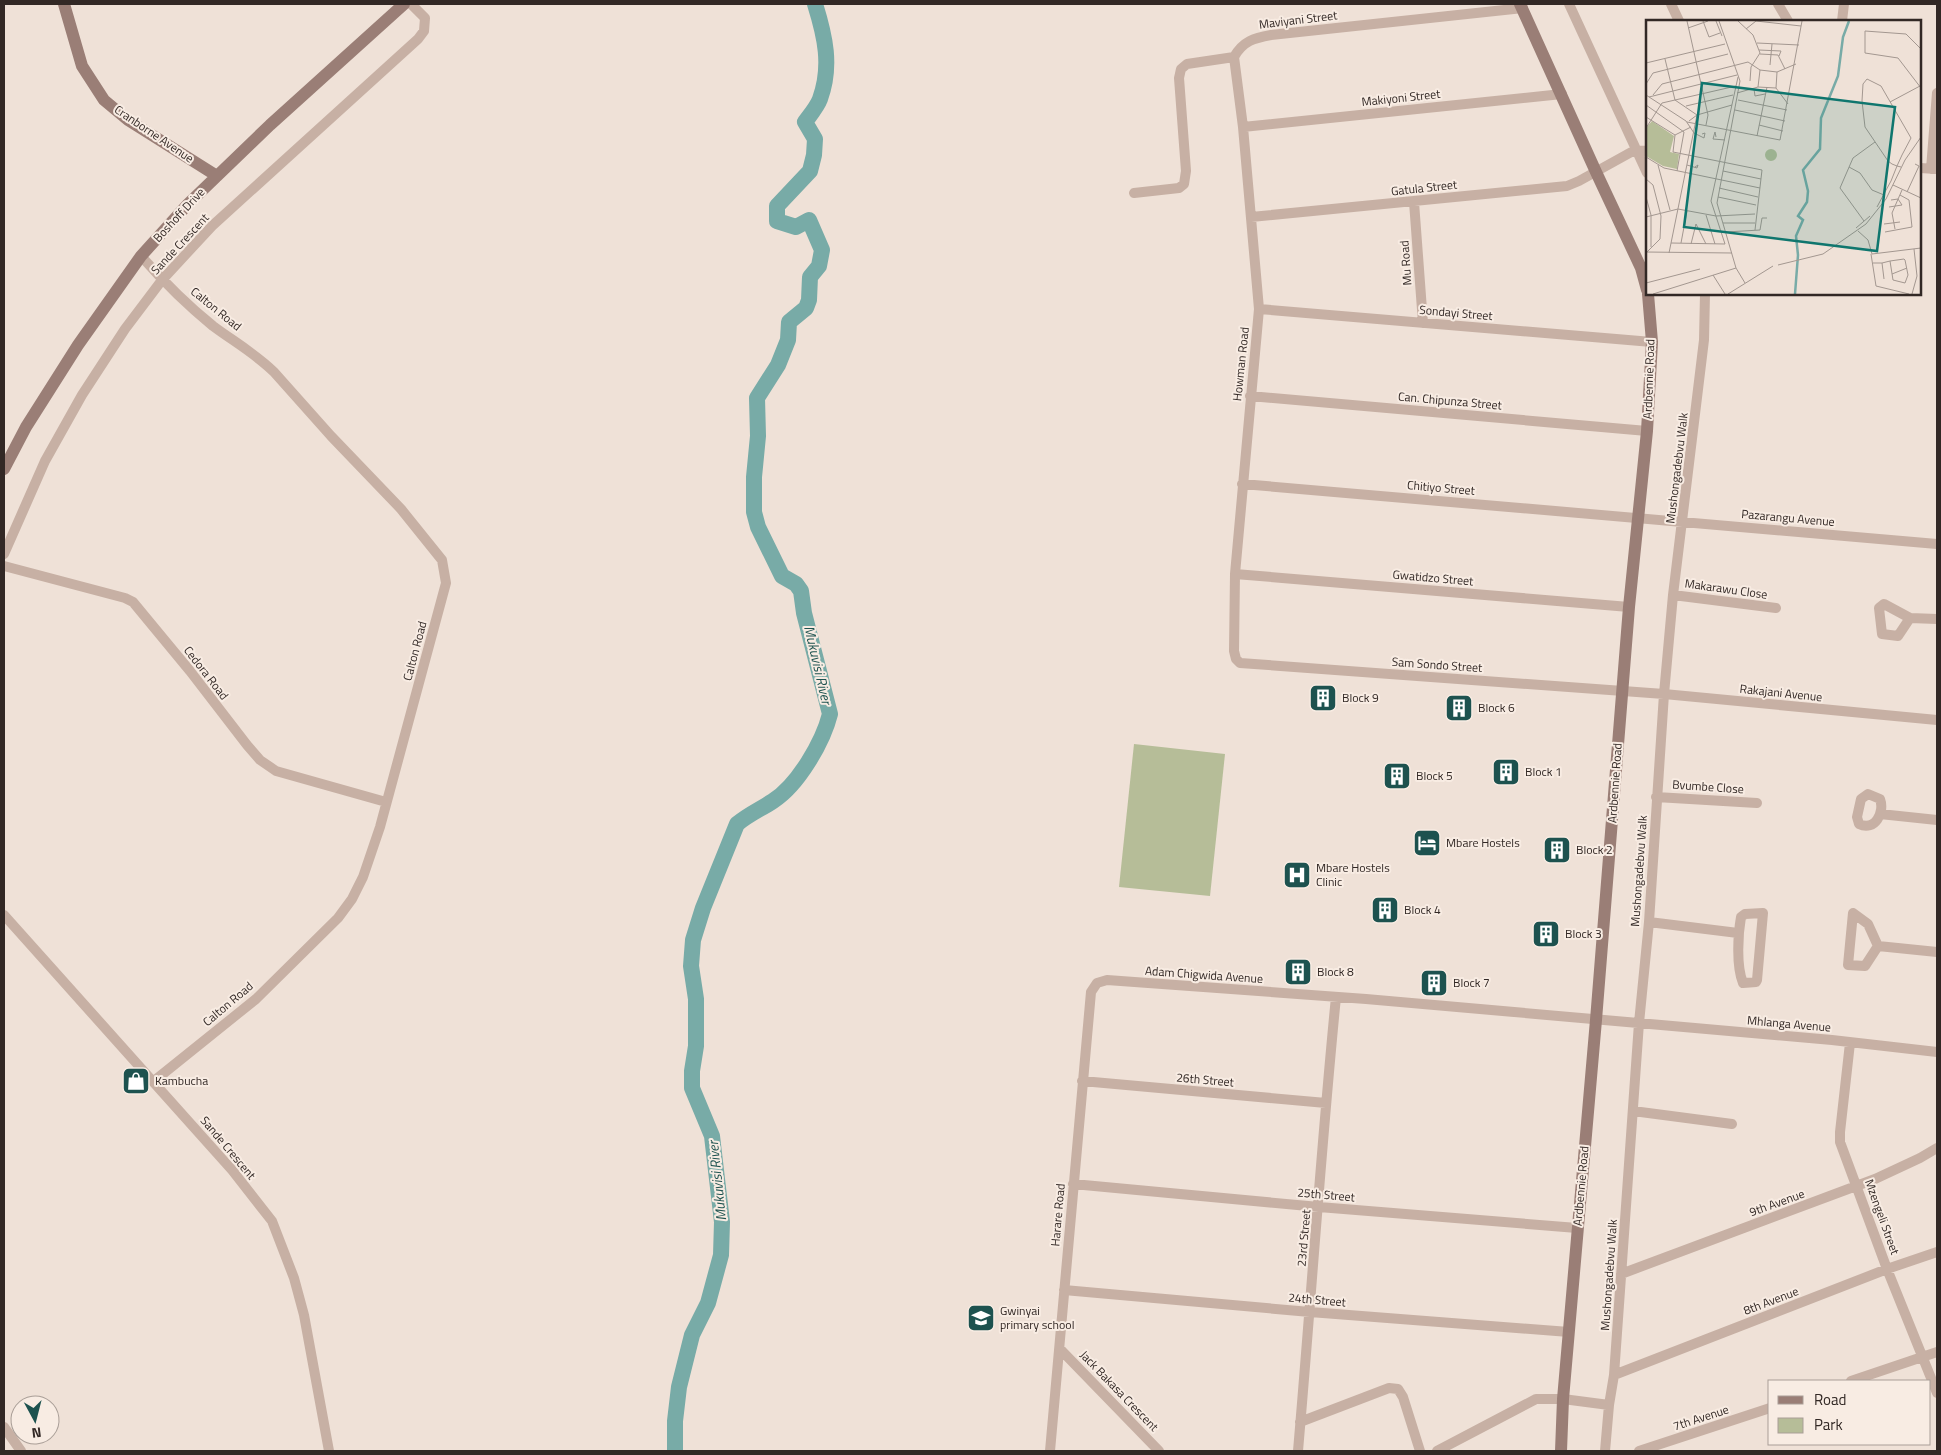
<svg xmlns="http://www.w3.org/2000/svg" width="1941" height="1455" font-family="'Titillium Web',sans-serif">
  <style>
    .green { fill: #b6bd98 }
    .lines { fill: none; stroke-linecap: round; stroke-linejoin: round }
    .river { stroke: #78aba7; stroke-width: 16 }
    .street { stroke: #c7b0a4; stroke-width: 10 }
    .secondary { stroke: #9a7e76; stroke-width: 12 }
    .labels { text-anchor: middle; stroke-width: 4; stroke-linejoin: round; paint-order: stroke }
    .street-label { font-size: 12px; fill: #322825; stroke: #f8ece3 }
    .poi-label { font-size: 12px; fill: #322825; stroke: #f8ece3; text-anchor: start }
    .water-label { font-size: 14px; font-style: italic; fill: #1d524f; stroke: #f8ece3 }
    .inset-river { fill: none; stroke: #78aba7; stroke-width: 2.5 }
    .inset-road { fill: none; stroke: #a39790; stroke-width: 1 }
    .view { fill: #0f766e; fill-opacity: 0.15; stroke: #0f766e; stroke-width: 2.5 }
    .inset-edge { fill: none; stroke: #322825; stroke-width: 2.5 }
  </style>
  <rect width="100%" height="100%" fill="#efe1d7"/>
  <path class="green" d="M1134 744 1225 754 1210 896 1119 887Z"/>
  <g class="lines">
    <path class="river" d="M675 1451V1421L679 1387 692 1335 708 1303 721 1255 722 1222 712 1136 692 1088V1071L696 1046V999L691 966 693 940 703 908 737 824C749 814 761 809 773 801 798 785 823 742 830 714L804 613 801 591 796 584 782 576 758 527 754 512V477L758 436 757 398 778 365 788 340 789 322 806 308 809 300 810 277 819 266 822 250 809 220 796 227 777 221V206L810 171 814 155 815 139 805 122C810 115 817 107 820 99 832 66 825 36 815 4"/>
    <path class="street" d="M1569 4 1647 173
      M1671 4 1679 21
      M1778 4 1788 21
      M1842 21 1844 4
      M1234 57 1243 127 1259 309 1235 574 1234 651 1236 659 1240 663 1664 694 1937 720
      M1234 57C1243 41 1254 38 1271 35L1523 8
      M1243 127 1562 94
      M1920 168 1936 169
      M1931 169 1937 93
      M1134 193 1179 188 1184 184 1186 171 1179 78 1181 69 1187 64 1234 57
      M1414 202 1423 323
      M1251 217 1567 186 1579 181 1635 150 1647 151
      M141 256C163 281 187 305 213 326 233 341 256 354 274 372L331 436 401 509 442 560 446 583 380 827 363 877 352 899 338 918 256 999 154 1081
      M1259 309 1652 342
      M1250 396 1647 431
      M1242 484 1937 544
      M4 554 45 461 82 395 125 329 162 280 212 226 418 39 424 31 425 18 411 4
      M4 566 125 598 133 602 190 671 247 745 260 760 276 771 386 802
      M1235 574 1629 607
      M1673 595 1776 608
      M1910 618 1898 636 1882 634 1879 608 1884 604 1910 618 1937 619
      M1868 794 1880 799C1885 812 1875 832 1859 824L1857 817 1861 799Z
      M1656 797 1757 803
      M1880 814 1937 820
      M1763 913 1757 980 1756 982 1743 983C1736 966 1738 934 1741 917L1745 914Z
      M1853 913 1868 924 1878 946 1865 966 1848 965Z
      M4 915 232 1170 272 1221 294 1278 304 1315 329 1451
      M1649 922 1738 933
      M1878 946 1937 952
      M1850 1043 1840 1132V1142L1887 1269 1937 1393
      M1082 1081 1326 1103
      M1633 1111 1732 1124
      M1073 1184 1319 1207 1577 1228
      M1621 1274 1875 1179 1920 1158 1937 1148
      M1064 1290 1310 1312 1569 1332
      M1060 1349 1159 1451
      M1614 1375 1887 1269 1937 1252
      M1851 1381 1937 1352
      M1300 1422 1389 1388 1398 1389 1403 1397 1420 1451
      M4 1427 21 1451
      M1050 1451 1091 992 1097 983 1107 980 1366 999 1832 1040 1937 1052
      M1298 1451C1311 1300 1321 1148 1336 997
      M1437 1451 1536 1399H1563L1609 1405
      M1605 1451 1609 1405 1614 1375 1639 1023 1649 922 1664 694 1673 595 1704 340 1705 294
      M1639 1451 1770 1408"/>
    <path class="secondary" d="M64 4 82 66 104 100 128 120 217 176
      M1520 4 1596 172 1641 268 1647 290
      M4 469 26 427 78 345 141 256 188 204 270 125 404 4
      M1561 1451 1563 1399 1596 1020 1629 607 1647 431 1652 342 1648 294"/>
  </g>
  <defs>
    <g id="building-square" transform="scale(1.4375)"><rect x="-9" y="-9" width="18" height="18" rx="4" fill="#1d524f" stroke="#f8ece3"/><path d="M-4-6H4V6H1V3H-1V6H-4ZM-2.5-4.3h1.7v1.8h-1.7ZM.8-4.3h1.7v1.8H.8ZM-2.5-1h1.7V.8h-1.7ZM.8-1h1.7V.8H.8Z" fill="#fff"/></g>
    <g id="hotel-square" transform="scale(1.4375)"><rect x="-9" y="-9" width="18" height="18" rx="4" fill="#1d524f" stroke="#f8ece3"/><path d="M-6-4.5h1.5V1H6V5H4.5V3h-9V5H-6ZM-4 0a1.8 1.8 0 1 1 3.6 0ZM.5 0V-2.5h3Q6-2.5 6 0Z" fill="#fff"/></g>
    <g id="hospital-square" transform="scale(1.4375)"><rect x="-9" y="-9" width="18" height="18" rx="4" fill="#1d524f" stroke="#f8ece3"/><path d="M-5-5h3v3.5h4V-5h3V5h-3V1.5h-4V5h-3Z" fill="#fff"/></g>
    <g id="shop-square" transform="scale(1.4375)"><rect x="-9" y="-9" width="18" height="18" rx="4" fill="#1d524f" stroke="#f8ece3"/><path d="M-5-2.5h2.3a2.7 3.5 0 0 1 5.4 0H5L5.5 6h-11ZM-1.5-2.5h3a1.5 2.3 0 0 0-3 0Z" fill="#fff"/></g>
    <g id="school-square" transform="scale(1.4375)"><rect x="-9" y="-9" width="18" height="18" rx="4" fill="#1d524f" stroke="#f8ece3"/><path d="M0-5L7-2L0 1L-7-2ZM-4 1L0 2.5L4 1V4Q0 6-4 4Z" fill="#fff"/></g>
  </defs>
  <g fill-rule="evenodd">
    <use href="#building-square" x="1323" y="698"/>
    <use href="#building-square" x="1459" y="708"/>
    <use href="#building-square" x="1506" y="772"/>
    <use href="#building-square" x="1397" y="776"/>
    <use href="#hotel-square" x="1427" y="843"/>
    <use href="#building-square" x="1557" y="850"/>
    <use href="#hospital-square" x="1297" y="875"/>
    <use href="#building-square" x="1385" y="910"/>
    <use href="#building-square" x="1546" y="934"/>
    <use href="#building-square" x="1298" y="972"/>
    <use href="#building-square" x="1434" y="983"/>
    <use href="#shop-square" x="136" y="1081"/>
    <use href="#school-square" x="981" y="1318"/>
  </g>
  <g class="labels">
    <g class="street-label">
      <text transform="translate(1298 20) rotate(-7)" y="4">Maviyani Street</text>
      <text transform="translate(1401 98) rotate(-6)" y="4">Makiyoni Street</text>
      <text transform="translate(154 134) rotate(34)" y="4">Cranborne Avenue</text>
      <text transform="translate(1424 188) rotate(-6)" y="4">Gatula Street</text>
      <text transform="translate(179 215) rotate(-47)" y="4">Boshoff Drive</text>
      <text transform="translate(180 244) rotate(-47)" y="4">Sande Crescent</text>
      <text transform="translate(1406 263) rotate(-94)" y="4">Mu Road</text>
      <text transform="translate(216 309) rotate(39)" y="4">Calton Road</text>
      <text transform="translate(1456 313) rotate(5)" y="4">Sondayi Street</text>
      <text transform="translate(1241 364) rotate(-84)" y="4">Howman Road</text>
      <text transform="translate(1649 379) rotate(-88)" y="4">Ardbennie Road</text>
      <text transform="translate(1450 401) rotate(5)" y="4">Can. Chipunza Street</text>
      <text transform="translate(1677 468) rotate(-83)" y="4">Mushongadebvu Walk</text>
      <text transform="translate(1441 488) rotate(5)" y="4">Chitiyo Street</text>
      <text transform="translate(1788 518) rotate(5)" y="4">Pazarangu Avenue</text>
      <text transform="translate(1433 578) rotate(5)" y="4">Gwatidzo Street</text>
      <text transform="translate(1726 589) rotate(8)" y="4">Makarawu Close</text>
      <text transform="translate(415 651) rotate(-75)" y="4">Calton Road</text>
      <text transform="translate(1437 665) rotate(4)" y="4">Sam Sondo Street</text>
      <text transform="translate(206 673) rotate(52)" y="4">Cedora Road</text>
      <text transform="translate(1781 693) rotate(6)" y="4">Rakajani Avenue</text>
      <text transform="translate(1615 783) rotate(-86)" y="4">Ardbennie Road</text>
      <text transform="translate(1708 787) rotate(4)" y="4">Bvumbe Close</text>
      <text transform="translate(1639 871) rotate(-86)" y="4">Mushongadebvu Walk</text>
      <text transform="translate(1204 975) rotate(4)" y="4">Adam Chigwida Avenue</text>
      <text transform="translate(228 1004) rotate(-40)" y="4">Calton Road</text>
      <text transform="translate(1789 1024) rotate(5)" y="4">Mhlanga Avenue</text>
      <text transform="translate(1205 1080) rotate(5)" y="4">26th Street</text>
      <text transform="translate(228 1148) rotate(50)" y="4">Sande Crescent</text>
      <text transform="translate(1581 1186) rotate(-85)" y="4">Ardbennie Road</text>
      <text transform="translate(1326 1195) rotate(5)" y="4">25th Street</text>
      <text transform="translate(1777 1203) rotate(-20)" y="4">9th Avenue</text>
      <text transform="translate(1058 1215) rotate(-85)" y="4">Harare Road</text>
      <text transform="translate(1882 1217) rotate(70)" y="4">Mzengeli Street</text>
      <text transform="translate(1304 1238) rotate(-85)" y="4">23rd Street</text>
      <text transform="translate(1609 1275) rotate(-86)" y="4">Mushongadebvu Walk</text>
      <text transform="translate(1317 1300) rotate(5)" y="4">24th Street</text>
      <text transform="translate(1771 1301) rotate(-21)" y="4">8th Avenue</text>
      <text transform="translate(1119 1391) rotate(46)" y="4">Jack Bakasa Crescent</text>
      <text transform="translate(1701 1418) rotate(-18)" y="4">7th Avenue</text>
    </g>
    <g class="poi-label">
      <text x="1342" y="702">Block 9</text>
      <text x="1478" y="712">Block 6</text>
      <text x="1525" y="776">Block 1</text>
      <text x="1416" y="780">Block 5</text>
      <text x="1446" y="847">Mbare Hostels</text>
      <text x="1576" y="854">Block 2</text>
      <text x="1316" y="872">Mbare Hostels<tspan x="1316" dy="14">Clinic</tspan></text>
      <text x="1404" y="914">Block 4</text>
      <text x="1565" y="938">Block 3</text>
      <text x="1317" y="976">Block 8</text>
      <text x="1453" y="987">Block 7</text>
      <text x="155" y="1085">Kambucha</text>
      <text x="1000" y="1315">Gwinyai<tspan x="1000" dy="14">primary school</tspan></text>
    </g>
    <g class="water-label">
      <text transform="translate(818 665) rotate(77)" y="5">Mukuvisi River</text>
      <text transform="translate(717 1181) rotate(-96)" y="5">Mukuvisi River</text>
    </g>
  </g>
  <g transform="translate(1646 20)">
    <rect width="275" height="275" fill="#efe1d7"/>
    <path d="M6 101 28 116 24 132 33 134 31 149 17 146 0 136V108ZM119 135a6 6 0 1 1 12 0a6 6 0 1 1-12 0Z" fill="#b6bd98"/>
    <path class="inset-river" d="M149 274 152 235 150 216 157 200 152 196 161 182 162 171 157 150 174 129 175 98 192 56 197 17 203 1"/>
    <path class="inset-road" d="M41 1 62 95 60 105M57 1 63 17 74 13M70 1 76 16M73 1 94 61 71 183 90 248 99 263M92 1 107 15 114 33 105 47 104 61M42 8 62 1M100 9 110 1 155 6M111 23 153 25M275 29 260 14 219 11V33L252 38 275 68M113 30 135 31 133 36M114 34 132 35 139 49M19 39 29 80 51 95 43 101M0 43 79 24M124 45 126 24M0 64 7 53 82 34M112 67 114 50M130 68 131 52M108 69 109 76 119 74M91 73 112 67 130 68 142 84M0 75 40 101 48 113 58 118 59 113 56 114M7 75 16 64 102 42 114 50 131 52 150 44M3 77 91 55M92 80 141 90M244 82 274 66M0 85 38 112 31 151M40 86 87 75M89 90 139 101M0 97 29 115 27 132 116 150 109 210M41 102 134 120 156 1M113 105 137 111M0 108 16 83 90 66M29 115 45 107M111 116 121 67M70 117 69 112 67 119 79 120M0 137 18 148 114 168M12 145 24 190M41 145 51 148 52 145 49 147M203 147 214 153 226 170 238 175M77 151 115 159M0 159 7 165 15 196 14 219 1 232M247 165 275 178M73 168 112 177M261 172 273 146 269 144M0 177 5 195V227M72 177 110 185M231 187 239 172 245 161 251 146 256 135 265 118 235 66 221 59 217 64 216 81 219 107 242 141 246 144 251 146 255 147M243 187 256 185 252 179 245 180M60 195 69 224M0 197 32 189 70 196 109 194M218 201 194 168 207 138 229 122M77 203H109M238 204 254 202M210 208 224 196M249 209 246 193 256 170M212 211 222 220 226 234 275 228M80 212 114 210 116 198H121M239 212 266 207 263 180 254 175M25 223 79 224M35 223 41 191M45 224 50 204 60 224M79 224 65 181 92 57M0 232 86 233M23 233 51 95 86 85M225 234 230 266 263 274M227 243H236L244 241 258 239 259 240 262 255 259 263 247 260 244 241M236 243 238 259M132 245 177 234 220 204 240 179 259 140 275 117M246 254 261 248M67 255 79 274M0 263 54 249M7 274 90 248M82 274 127 246M266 274 271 256 268 229"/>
    <path class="view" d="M56 63 249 87 231 231 38 207Z"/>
    <rect width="275" height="275" class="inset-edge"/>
  </g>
  <rect width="1941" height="1455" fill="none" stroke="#322825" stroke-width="10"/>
  <rect x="1768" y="1380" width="162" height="65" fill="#f8ece3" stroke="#a99e97"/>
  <rect x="1778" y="1396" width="25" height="8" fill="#9a7e76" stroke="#a99e97"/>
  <text x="1814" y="1405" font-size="15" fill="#322825">Road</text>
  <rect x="1778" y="1418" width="25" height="15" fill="#b6bd98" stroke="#a99e97"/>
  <text x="1814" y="1430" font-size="15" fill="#322825">Park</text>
  <g transform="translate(35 1420) rotate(173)"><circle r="24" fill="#f8ece3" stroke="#a99e97"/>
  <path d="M0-4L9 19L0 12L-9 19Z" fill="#1d524f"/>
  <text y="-8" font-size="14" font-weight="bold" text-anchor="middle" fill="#322825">N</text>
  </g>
</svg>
